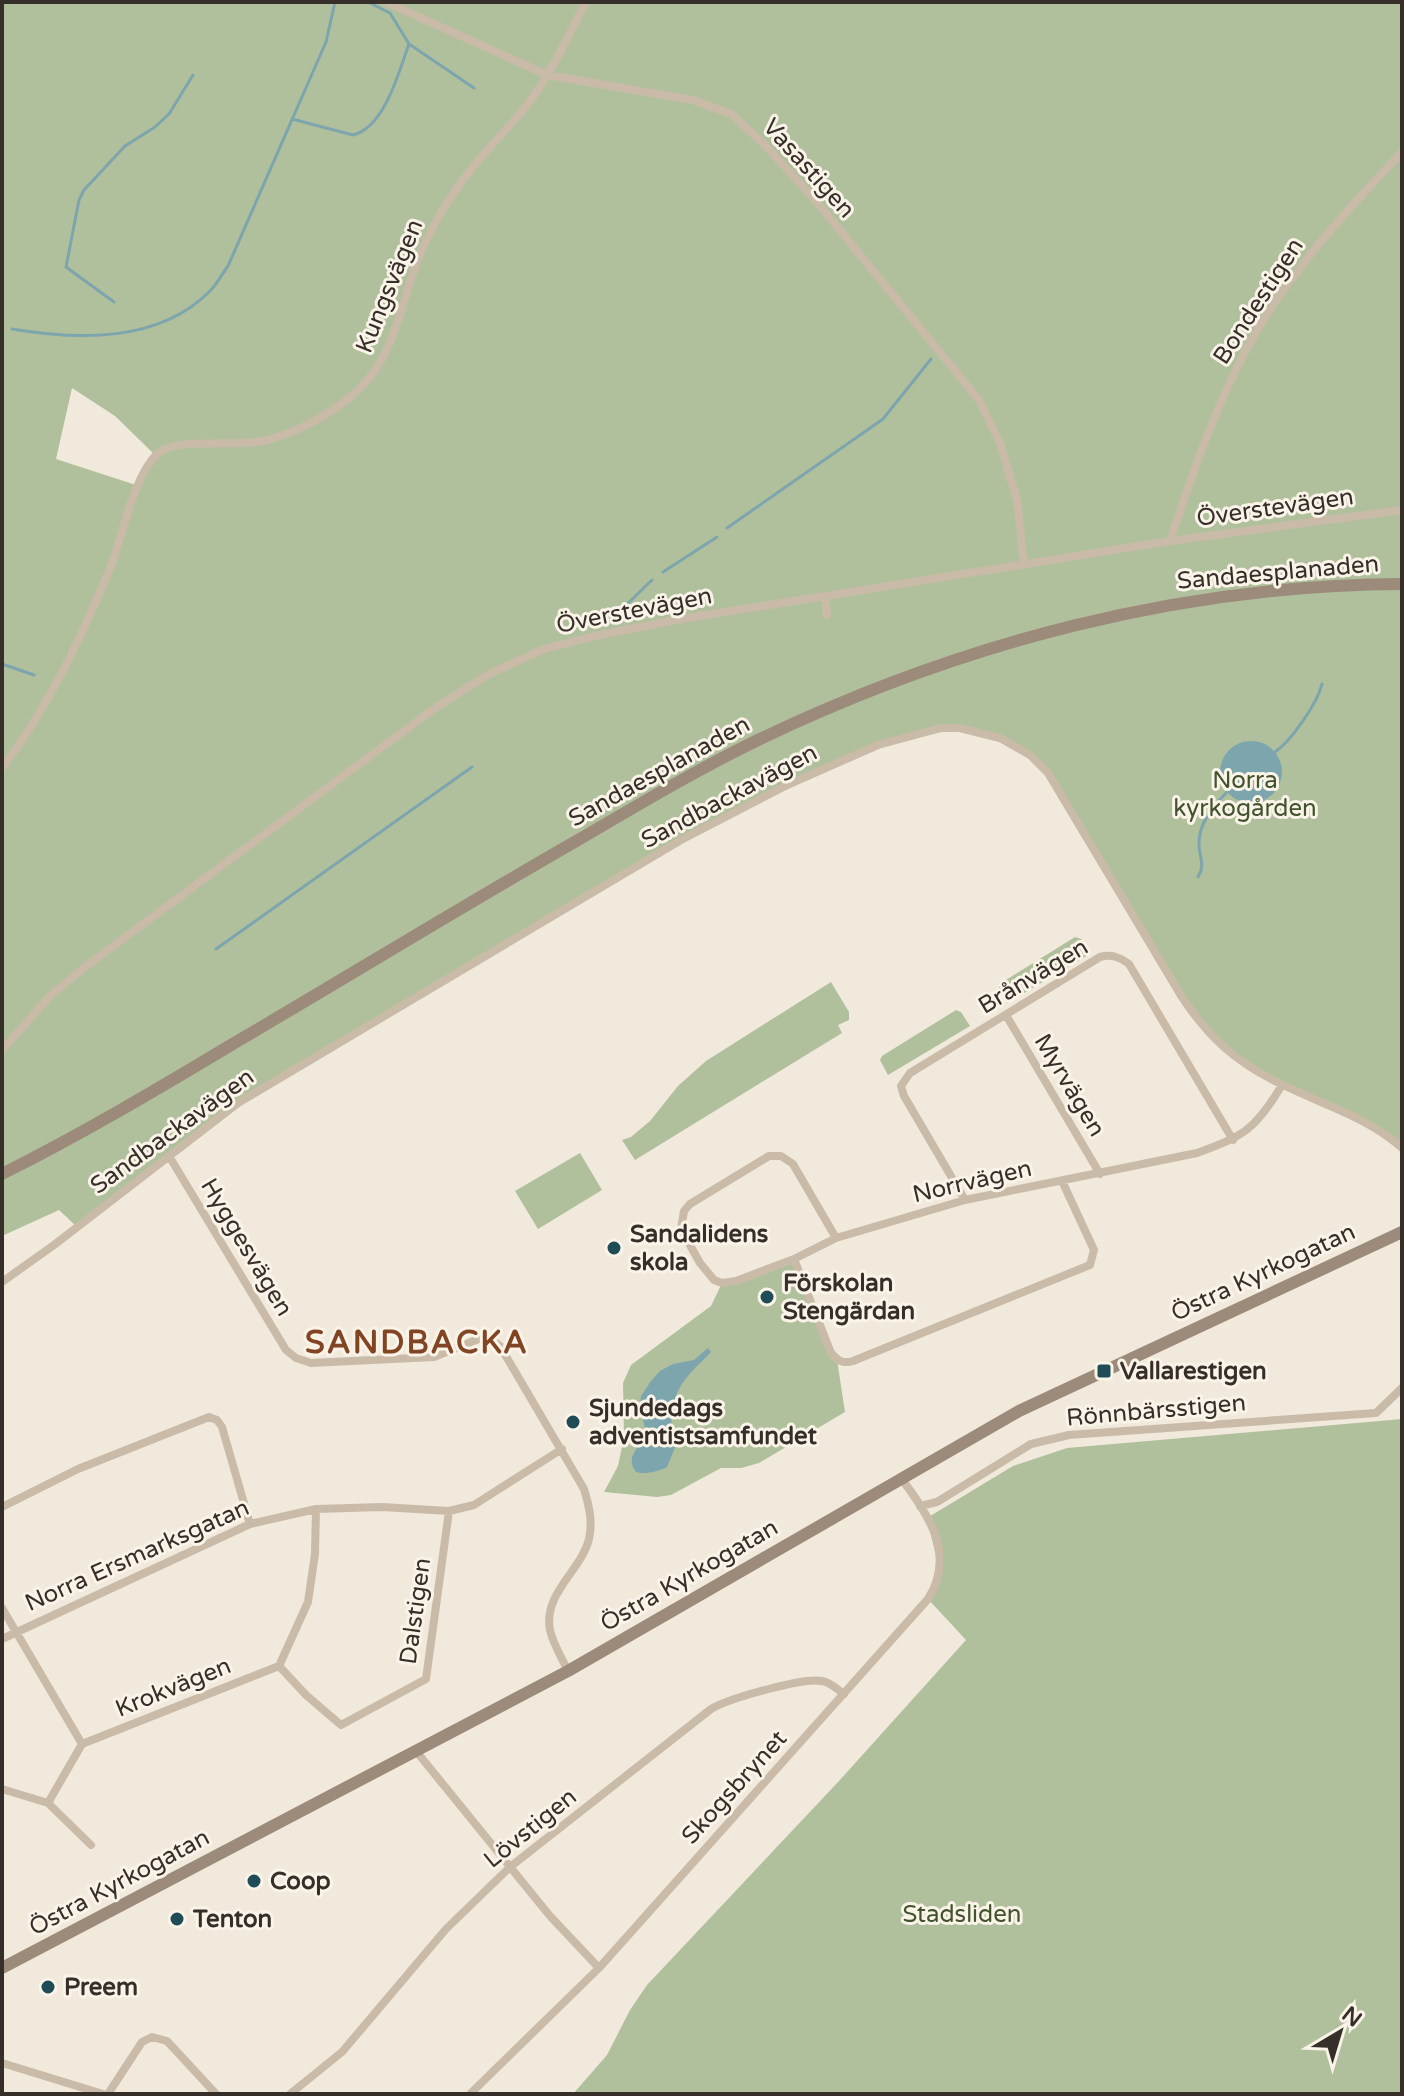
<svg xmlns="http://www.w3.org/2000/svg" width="1404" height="2096" font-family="'Varela Round',sans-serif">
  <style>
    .green { fill: #b0c09c; fill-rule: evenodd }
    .water { fill: #7ca5ad }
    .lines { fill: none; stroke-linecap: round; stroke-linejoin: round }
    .stream { stroke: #7ca5ad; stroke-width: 3 }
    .street { stroke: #c9bba8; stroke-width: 8 }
    .secondary { stroke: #9c8a7a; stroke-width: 12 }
    .poi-dot { fill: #1f4c56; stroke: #f9f3e8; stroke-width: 3 }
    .labels { text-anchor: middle; stroke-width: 6; stroke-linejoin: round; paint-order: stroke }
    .street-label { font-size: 24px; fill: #362e28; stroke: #f9f3e8 }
    .park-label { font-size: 24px; fill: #41532d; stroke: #f9f3e8 }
    .poi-label { font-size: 24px; font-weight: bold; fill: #362e28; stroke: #f9f3e8; text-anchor: start }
    .district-label { font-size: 32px; font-weight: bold; letter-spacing: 2px; fill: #824524; stroke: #f9f3e8 }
  </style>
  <rect width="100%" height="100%" fill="#f1e9dc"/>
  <path class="green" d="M2 2H1402V1145L1368 1122 1248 1066 1198 1022 1048 773 1030 755 1000 738 960 728 879 745 681 840 238 1103 77 1227 59 1210 2 1236ZM72 388 115 416 155 455 139 486 56 459Z
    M1075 937 1081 939 1090 954 1007 1003 999 988 1001 983Z
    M831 982 849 1012V1020L838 1025 842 1033 635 1160 622 1140 631 1137 650 1121 678 1086 706 1061Z
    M956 1010 961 1012 970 1026 888 1075 880 1060 882 1056Z
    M580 1153 602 1190 538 1229 515 1191Z
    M794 1259 837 1360 845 1412 759 1463 741 1468H721L671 1495 657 1497 604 1492 618 1466 624 1437 623 1383 631 1365 711 1306 722 1283Z
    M1402 1419V2094H573L607 2055 630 2010 647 1985 839 1781 966 1640 928 1599 940 1573 927 1518 1013 1466 1067 1448Z"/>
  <path class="water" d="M1220 772a31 31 0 1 1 62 0a31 31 0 1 1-62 0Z
    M708 1348 711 1352C694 1370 676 1383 673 1409 672 1420 669 1423 675 1433L696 1436 697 1444 676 1445 667 1467C659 1471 645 1475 636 1472 624 1456 640 1448 646 1434L640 1404 641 1396 651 1381 660 1371 673 1364 694 1360Z"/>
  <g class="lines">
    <path class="stream" d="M409 44 474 88
      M292 119 353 135C385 127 399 71 409 44L390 13 368 2
      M114 302 66 267 79 200 84 190 125 146 155 127 169 114 193 75
      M12 329C77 340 159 343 210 291 217 284 222 274 228 266L326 42 335 2
      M727 528 883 419 931 359
      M663 572 717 537
      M622 609 652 580
      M2 664 34 675
      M1275 752C1291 741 1317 704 1322 684
      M1198 877C1206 865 1199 857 1199 845 1198 824 1213 806 1227 792
      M216 949 472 767"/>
    <path class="street" d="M386 2 547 75 693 100 731 114 764 144 816 201 979 400 1000 443 1017 500 1024 565
      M1170 541C1194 469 1218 398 1256 332 1296 265 1349 208 1402 152
      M825 597 827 615
      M2 768C48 708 80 640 109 571 122 539 133 477 157 454 174 437 235 447 263 441 290 435 322 419 344 402 401 360 397 301 425 243 438 215 457 186 477 162 495 140 517 120 533 97 554 68 569 34 586 2
      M1006 1015 1100 1174
      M2 1050 50 996 85 967 435 708 491 673 544 649 599 635 681 619 1170 541 1402 510
      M169 1156 286 1350 296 1358 311 1363 434 1357 481 1338 492 1340 500 1346 584 1489C589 1506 593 1521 589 1539 581 1571 543 1593 550 1630 553 1644 562 1658 568 1671
      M965 1200 904 1096 901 1086 910 1073 1100 957C1112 954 1119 957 1129 964L1233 1140
      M836 1238 793 1164 781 1156H769L690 1204 684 1211 681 1229 700 1263 714 1280 722 1283 736 1281 794 1259 836 1238 965 1200 1197 1153C1244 1136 1256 1129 1282 1085
      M794 1259 831 1353C838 1361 843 1364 853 1361L1090 1265 1094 1250 1062 1181
      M2 1282 54 1245 238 1103 681 840 785 786 878 745 941 728H960L1000 738 1030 755 1048 773 1180 994C1207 1036 1235 1062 1281 1084 1323 1105 1366 1116 1402 1148
      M920 1506 937 1502 1031 1444 1069 1435 1376 1413 1402 1388
      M2 1507 78 1469 209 1417 217 1420 222 1427 250 1524
      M2 1608 82 1744 48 1803
      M2 1639 250 1524 316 1509 382 1507 449 1511 474 1505 562 1449
      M279 1666 306 1695 341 1725 426 1679 449 1511
      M279 1666 308 1602 315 1554 316 1509
      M82 1744 279 1666
      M416 1751 550 1916 599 1968
      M2 1789 48 1803 91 1845
      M2 2063 103 2094
      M108 2094 142 2042 152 2037 167 2041 216 2094
      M290 2094 342 2052 446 1929 510 1867 711 1709C728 1699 803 1677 822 1681 830 1682 837 1689 844 1694
      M470 2094 599 1968 928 1599C956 1555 929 1515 901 1478"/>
    <path class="secondary" d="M2 1174C80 1135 156 1090 231 1045 347 977 461 907 578 840 638 805 698 769 760 739 961 643 1179 585 1402 584
      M2 1968 568 1671 1019 1411 1402 1232"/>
  </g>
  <g class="poi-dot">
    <circle cx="614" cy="1248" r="8"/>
    <circle cx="767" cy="1297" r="8"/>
    <rect x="1096" y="1363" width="16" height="16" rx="4"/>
    <circle cx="573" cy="1422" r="8"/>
    <circle cx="254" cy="1881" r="8"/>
    <circle cx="177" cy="1919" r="8"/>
    <circle cx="48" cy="1987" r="8"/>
  </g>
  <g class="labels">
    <g class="street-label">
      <text transform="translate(809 168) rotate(48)" y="8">Vasastigen</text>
      <text transform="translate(389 286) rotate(-68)" y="8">Kungsvägen</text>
      <text transform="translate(1258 301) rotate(-57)" y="8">Bondestigen</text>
      <text transform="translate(1275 507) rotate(-8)" y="8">Överstevägen</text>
      <text transform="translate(1278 572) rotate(-5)" y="8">Sandaesplanaden</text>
      <text transform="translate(634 610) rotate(-11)" y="8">Överstevägen</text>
      <text transform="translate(659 771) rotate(-29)" y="8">Sandaesplanaden</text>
      <text transform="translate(729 796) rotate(-28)" y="8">Sandbackavägen</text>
      <text transform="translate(1033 976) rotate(-31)" y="8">Brånvägen</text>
      <text transform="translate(1070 1085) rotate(59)" y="8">Myrvägen</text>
      <text transform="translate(172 1131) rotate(-36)" y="8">Sandbackavägen</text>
      <text transform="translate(972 1181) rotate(-13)" y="8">Norrvägen</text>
      <text transform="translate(247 1247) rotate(59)" y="8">Hyggesvägen</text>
      <text transform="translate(1263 1272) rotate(-25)" y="8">Östra Kyrkogatan</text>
      <text transform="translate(1156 1410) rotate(-5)" y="8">Rönnbärsstigen</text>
      <text transform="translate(137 1555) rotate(-24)" y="8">Norra Ersmarksgatan</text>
      <text transform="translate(689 1575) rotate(-30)" y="8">Östra Kyrkogatan</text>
      <text transform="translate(415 1611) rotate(-82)" y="8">Dalstigen</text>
      <text transform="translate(173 1687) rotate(-22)" y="8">Krokvägen</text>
      <text transform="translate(734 1787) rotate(-48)" y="8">Skogsbrynet</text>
      <text transform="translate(530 1828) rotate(-39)" y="8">Lövstigen</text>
      <text transform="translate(119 1882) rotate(-28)" y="8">Östra Kyrkogatan</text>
    </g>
    <g class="park-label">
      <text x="1245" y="788">Norra<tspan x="1245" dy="28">kyrkogården</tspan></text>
      <text x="962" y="1922">Stadsliden</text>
    </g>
    <g class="poi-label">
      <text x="630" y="1242">Sandalidens<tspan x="630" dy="28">skola</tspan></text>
      <text x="783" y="1291">Förskolan<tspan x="783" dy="28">Stengärdan</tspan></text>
      <text x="1120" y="1379">Vallarestigen</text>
      <text x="589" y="1416">Sjundedags<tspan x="589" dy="28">adventistsamfundet</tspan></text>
      <text x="270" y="1889">Coop</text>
      <text x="193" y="1927">Tenton</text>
      <text x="64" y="1995">Preem</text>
    </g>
    <g class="district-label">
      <text x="417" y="1353">SANDBACKA</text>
    </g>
  </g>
  <rect width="1404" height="2096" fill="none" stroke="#362e28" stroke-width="8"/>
  <g transform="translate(1340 2032) rotate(38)" stroke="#f9f3e8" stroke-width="6" paint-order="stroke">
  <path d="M0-6L14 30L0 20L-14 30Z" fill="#362e28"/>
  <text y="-12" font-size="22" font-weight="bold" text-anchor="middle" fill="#362e28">N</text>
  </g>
</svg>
